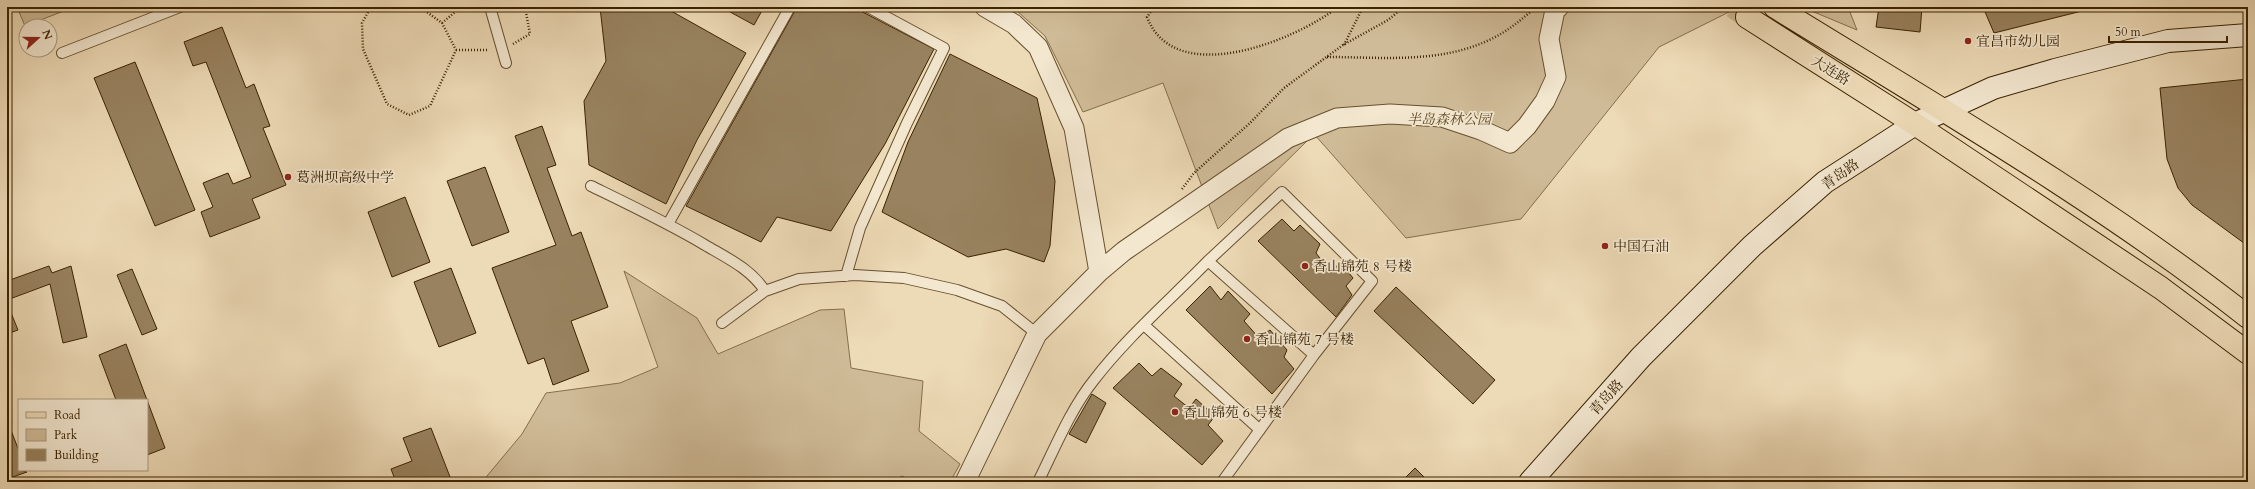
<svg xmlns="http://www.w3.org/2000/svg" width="2255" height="489" font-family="Cardo,'Noto Serif SC',serif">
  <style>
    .green { fill: #cfbb97; stroke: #856f4c }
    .building { fill: #98825f; stroke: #3b2301 }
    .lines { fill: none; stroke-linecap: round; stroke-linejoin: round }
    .primary-tunnel { stroke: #c9b592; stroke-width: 22; stroke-dasharray: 22 11; stroke-linecap: butt }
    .lane-casing { stroke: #68512e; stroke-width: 12 }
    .street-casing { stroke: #68512e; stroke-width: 21 }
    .secondary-casing { stroke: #3b2301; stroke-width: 24 }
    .primary-casing { stroke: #3b2301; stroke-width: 24 }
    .path { stroke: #3b2301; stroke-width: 2.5; stroke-dasharray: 1 2; stroke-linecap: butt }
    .lane { stroke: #f3e7d0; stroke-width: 10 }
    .street { stroke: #f3e7d0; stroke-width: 19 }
    .secondary { stroke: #f3e7d0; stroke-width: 22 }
    .primary { stroke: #eddab6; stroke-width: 22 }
    .poi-dot { fill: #8f2418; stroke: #f3e7d0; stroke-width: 1.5 }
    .labels { text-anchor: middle; stroke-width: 3.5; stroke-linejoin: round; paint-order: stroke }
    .poi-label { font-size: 14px; fill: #3b2301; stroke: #f3e7d0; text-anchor: start }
    .street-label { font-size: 14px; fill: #3b2301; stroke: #f3e7d0 }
    .park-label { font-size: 14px; font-style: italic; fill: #604926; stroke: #f3e7d0 }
  </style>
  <rect width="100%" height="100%" fill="#eddab6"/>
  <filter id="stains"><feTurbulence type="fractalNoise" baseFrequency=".005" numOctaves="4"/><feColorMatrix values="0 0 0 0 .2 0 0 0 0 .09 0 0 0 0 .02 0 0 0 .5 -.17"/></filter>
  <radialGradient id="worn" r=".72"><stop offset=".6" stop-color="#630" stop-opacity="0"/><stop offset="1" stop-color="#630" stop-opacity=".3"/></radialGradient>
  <path class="green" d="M17 7H74L25 26Z
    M1019 7H1739L1659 47 1521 219 1406 238 1314 134 1218 229 1163 83 1083 112 1045 36 1017 11Z
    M1802 7H1848L1857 30Z
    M624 271 697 318 718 354 820 310 844 309 851 368 923 381 919 431 960 464 950 482H905L903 476 887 482H482L522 434 546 393 620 383 658 367Z"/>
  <path class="building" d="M600 7H664L746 53 697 140 666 204 589 165 584 101 606 61Z
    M721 7H764L754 25Z
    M797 7H853L934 49 885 144 831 231 777 217 761 242 686 206Z
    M1879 7H1922L1920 32 1876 27Z
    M1983 7H2098L1994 33Z
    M222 27 246 88 254 84 270 126 263 128 286 185 252 199 260 218 210 237 201 212 213 207 203 183 228 173 233 184 251 177 206 62 193 66 184 42Z
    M950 54 1037 98 1055 181 1050 246 1044 262 1006 249 968 257 882 212 908 142Z
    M135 62 195 210 155 226 94 78Z
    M2248 79V246L2192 205 2178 188 2167 159 2160 88Z
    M542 126 556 165 547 168 572 236 581 232 608 307 571 321 589 371 553 385 544 358 528 364 492 268 556 245 515 136Z
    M485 167 509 232 472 246 447 181Z
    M405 197 430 262 392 277 368 212Z
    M1282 219 1294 231 1300 225 1320 244 1316 253 1331 273 1340 262 1353 278 1346 286 1352 295 1336 317 1258 241Z
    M49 266 52 273 71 266 87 337 63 343 50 284 7 300V281Z
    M451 268 476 333 439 347 414 282Z
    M132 269 157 329 142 335 117 275Z
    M1210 286 1221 300 1228 291 1250 314 1244 321 1259 338 1270 330 1287 350 1284 357 1294 369 1272 394 1186 310Z
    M1396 287 1495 380 1473 404 1374 311Z
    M7 303 18 330 7 334Z
    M126 344 147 400H116L99 355Z
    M1139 363 1152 376 1161 368 1182 384 1174 396 1189 408 1196 399 1215 416 1208 425 1223 441 1202 465 1113 388Z
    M1092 394 1106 403 1086 443 1069 434Z
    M147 400 165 448 147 455Z
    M7 420 19 451V470L27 472 7 479Z
    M431 428 452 482H396L391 469 412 461 403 438Z
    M1415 468 1429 482H1401Z"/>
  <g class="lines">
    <path class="primary-tunnel" d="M1733 7 1747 17"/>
    <g class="lane-casing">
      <path id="lane" d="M490 7 506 63
        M62 53 180 7
        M591 186C630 205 668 223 705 245 727 258 751 269 765 291
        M668 224 790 7
        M1208 261 1282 192 1372 281 1314 355
        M846 276 860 228 907 123 944 48 868 7
        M722 323 765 291 799 279 855 275 904 278 957 290 1002 306 1037 334
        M1144 325 1260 430
        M1038 482C1055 448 1070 410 1094 380 1127 337 1170 300 1208 261L1314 355 1222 482"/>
    </g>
    <g class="street-casing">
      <path id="street" d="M985 7 1014 24 1038 47 1074 128 1099 272
        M965 482 1037 334 1099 272 1124 251 1288 138 1337 118 1390 114 1442 117 1481 130 1510 143 1527 126 1545 101 1556 77 1549 39 1555 10 1559 7"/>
    </g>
    <g class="secondary-casing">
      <path id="secondary" d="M1530 482 1641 357 1752 246 1825 182 1915 124 1993 88 2055 70 2168 41 2248 35"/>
    </g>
    <g class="primary-casing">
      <path id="primary" d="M1775 7C1934 105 2100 201 2248 317
        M1747 17 1915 124 2161 288 2248 353"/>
    </g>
    <path class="path" d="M371 7 362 23 363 49 387 104 409 115 430 106 456 50
      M420 7 442 23 456 50
      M1154 7 1147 17C1175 90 1296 40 1338 7
      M1186 7H1194
      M442 23 461 7
      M513 44 530 34 525 7
      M1344 45 1363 7
      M456 50H489
      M1327 57C1380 57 1439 64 1489 40 1507 32 1521 20 1536 7
      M1182 189 1194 173 1250 123 1284 88 1343 45 1388 20 1404 7"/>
    <use href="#lane" class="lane"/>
    <use href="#street" class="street"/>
    <use href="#secondary" class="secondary"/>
    <use href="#primary" class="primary"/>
  </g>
  <g class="poi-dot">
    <circle cx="1968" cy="41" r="4"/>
    <circle cx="288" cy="177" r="4"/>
    <circle cx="1605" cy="246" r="4"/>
    <circle cx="1305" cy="266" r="4"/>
    <circle cx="1247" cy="339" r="4"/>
    <circle cx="1175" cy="412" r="4"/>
  </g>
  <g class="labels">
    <g class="poi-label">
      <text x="1976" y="46">宜昌市幼儿园</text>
      <text x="296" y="182">葛洲坝高级中学</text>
      <text x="1613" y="251">中国石油</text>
      <text x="1313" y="271">香山锦苑 8 号楼</text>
      <text x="1255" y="344">香山锦苑 7 号楼</text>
      <text x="1183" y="417">香山锦苑 6 号楼</text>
    </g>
    <g class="street-label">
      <text transform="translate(1831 70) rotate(32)" y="5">大连路</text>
      <text transform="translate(1840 174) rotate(-35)" y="5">青岛路</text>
      <text transform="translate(1606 397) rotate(-48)" y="5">青岛路</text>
    </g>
    <g class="park-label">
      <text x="1449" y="124">半岛森林公园</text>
    </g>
  </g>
  <rect width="2255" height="489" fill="none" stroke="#eddab6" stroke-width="24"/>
  <rect x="8" y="8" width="2239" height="473" fill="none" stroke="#3b2301" stroke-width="2"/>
  <rect x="12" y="12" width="2231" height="465" fill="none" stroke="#3b2301"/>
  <rect x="18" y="399" width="130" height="72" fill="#f3e7d0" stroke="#a9997d"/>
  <rect x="26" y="412" width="20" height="6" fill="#eddab6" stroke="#a9997d"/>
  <text x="54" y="419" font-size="12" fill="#3b2301">Road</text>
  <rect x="26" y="429" width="20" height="12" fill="#cfbb97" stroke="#a9997d"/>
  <text x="54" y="439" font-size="12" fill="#3b2301">Park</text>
  <rect x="26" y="449" width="20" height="12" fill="#98825f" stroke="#a9997d"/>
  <text x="54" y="459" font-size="12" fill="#3b2301">Building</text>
  <g transform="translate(38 38) rotate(69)"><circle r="19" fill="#f3e7d0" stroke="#a9997d"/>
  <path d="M0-3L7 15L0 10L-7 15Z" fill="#8f2418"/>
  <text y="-6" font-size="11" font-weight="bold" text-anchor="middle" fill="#3b2301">N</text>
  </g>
  <path d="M2109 36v6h118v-6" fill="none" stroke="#3b2301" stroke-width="2"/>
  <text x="2115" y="36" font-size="12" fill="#3b2301" stroke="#f3e7d0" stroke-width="3" paint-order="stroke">50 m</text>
  <rect width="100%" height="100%" filter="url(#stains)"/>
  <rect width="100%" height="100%" fill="url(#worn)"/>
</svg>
